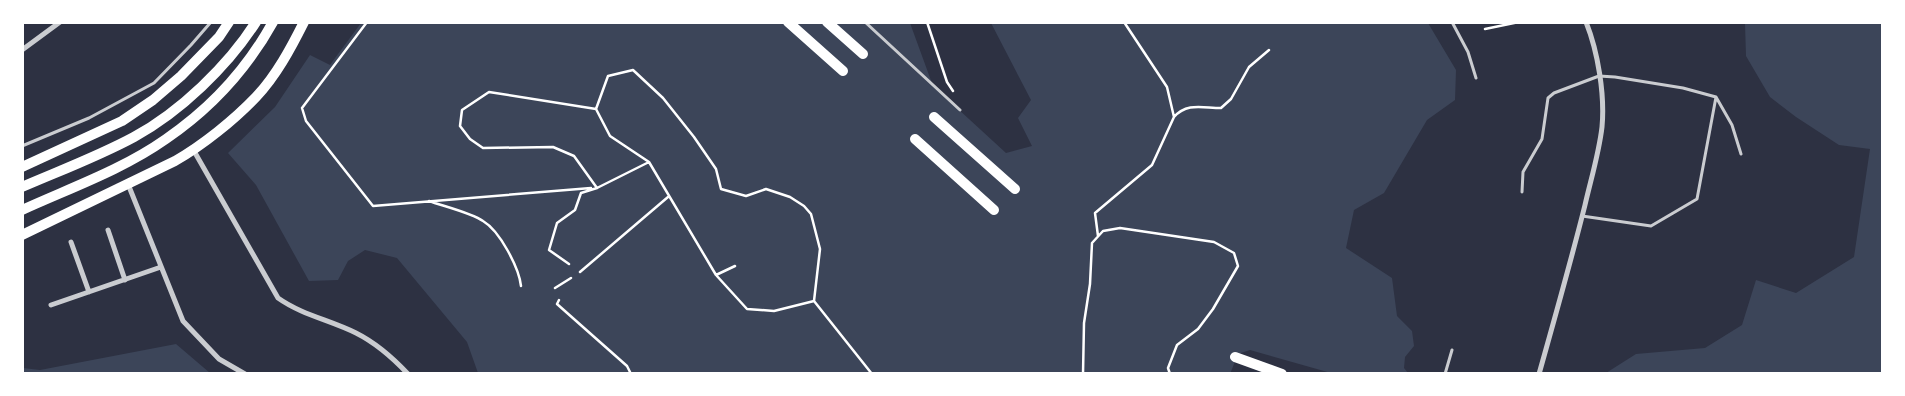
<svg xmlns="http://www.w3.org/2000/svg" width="1905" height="396" font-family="Karla,sans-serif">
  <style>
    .green { fill: #3c4559 }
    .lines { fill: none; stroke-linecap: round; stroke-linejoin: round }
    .path { stroke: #fff; stroke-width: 2.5 }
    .service { stroke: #caccd0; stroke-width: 3 }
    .minor { stroke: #caccd0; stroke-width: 5 }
    .primary { stroke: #fff; stroke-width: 10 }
    .trunk { stroke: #fff; stroke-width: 10 }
  </style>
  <rect width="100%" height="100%" fill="#2d3142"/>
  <path class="green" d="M361 23H910L933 86 1006 153 1032 146 1018 118 1031 100 991 23H1428L1456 70 1455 100 1427 120 1384 193 1354 210 1346 248 1392 278 1397 316 1412 331 1414 346 1405 357 1404 368 1408 373H1331L1250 350 1238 354 1230 374 478 373 467 342 397 258 365 250 348 261 338 280 309 281 256 185 228 153 275 107 310 55 330 65Z
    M1745 23H1882V373H1606L1636 354 1705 348 1742 325 1756 280 1796 293 1854 257 1870 149 1839 145 1796 117 1770 97 1746 56Z
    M176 344 210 373H23V368L40 370Z"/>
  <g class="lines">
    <path class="path" d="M367 22 302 108 306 121 373 206 591 188
      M927 22 947 82 953 91
      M1485 29 1519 22
      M596 109 610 136 649 162 716 275 747 309 774 311 814 301
      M1174 117C1187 102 1203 108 1221 108L1231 99 1249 67 1269 50
      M597 188 649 162
      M429 201C443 206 472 213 483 221 500 231 519 268 521 286
      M1098 236 1095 213 1152 165 1174 117 1167 87 1124 22
      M569 264 549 250 557 223 575 210 581 193 597 188 574 156 553 147 483 148 470 139 460 126 462 110 489 92 596 109 608 76 633 70 663 98 694 137 716 169 721 189 746 196 766 189 790 197 804 206 811 214 820 249 814 301 872 374
      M580 272 668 197
      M716 275 735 266
      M555 288 571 278
      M559 300 557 304 627 366 631 374
      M1083 374 1084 323 1090 284 1092 243 1103 231 1120 228 1214 242 1234 253 1238 266 1213 309 1198 329 1177 345 1168 368 1170 374"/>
    <path class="service" d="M865 22 960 110
      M1452 22 1468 52 1476 78
      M22 146 89 118 154 83 191 45 211 22
      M1522 192 1523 172 1542 139 1548 98 1554 93 1599 76 1615 77 1683 88 1716 97 1732 125 1741 154
      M1582 216 1651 226 1697 199 1716 97
      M1445 374 1452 350"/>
    <path class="minor" d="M22 50 60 22
      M194 151 278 298C302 315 330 320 356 333 376 343 393 358 408 374
      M128 184 183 321 219 359 245 374
      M108 230 125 280
      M71 242 89 292
      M51 305 161 267
      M1539 374C1555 317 1571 261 1585 205 1591 179 1599 153 1602 127 1605 95 1598 52 1586 22"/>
    <path class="primary" d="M22 187C59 171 99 156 134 137 180 112 228 66 256 22
      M22 235 175 161C203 145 234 120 256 97 276 76 291 48 304 22"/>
    <path class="trunk" d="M788 22 843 71
      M827 22 863 54
      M934 117 1015 189
      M915 139 994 210
      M22 167 122 121 153 100 181 76 219 37 229 22
      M22 210C70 188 122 170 166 139 210 109 247 69 273 22
      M1235 357 1282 374"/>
  </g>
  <rect width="1905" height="396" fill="none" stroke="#ffffff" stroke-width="48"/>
</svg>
